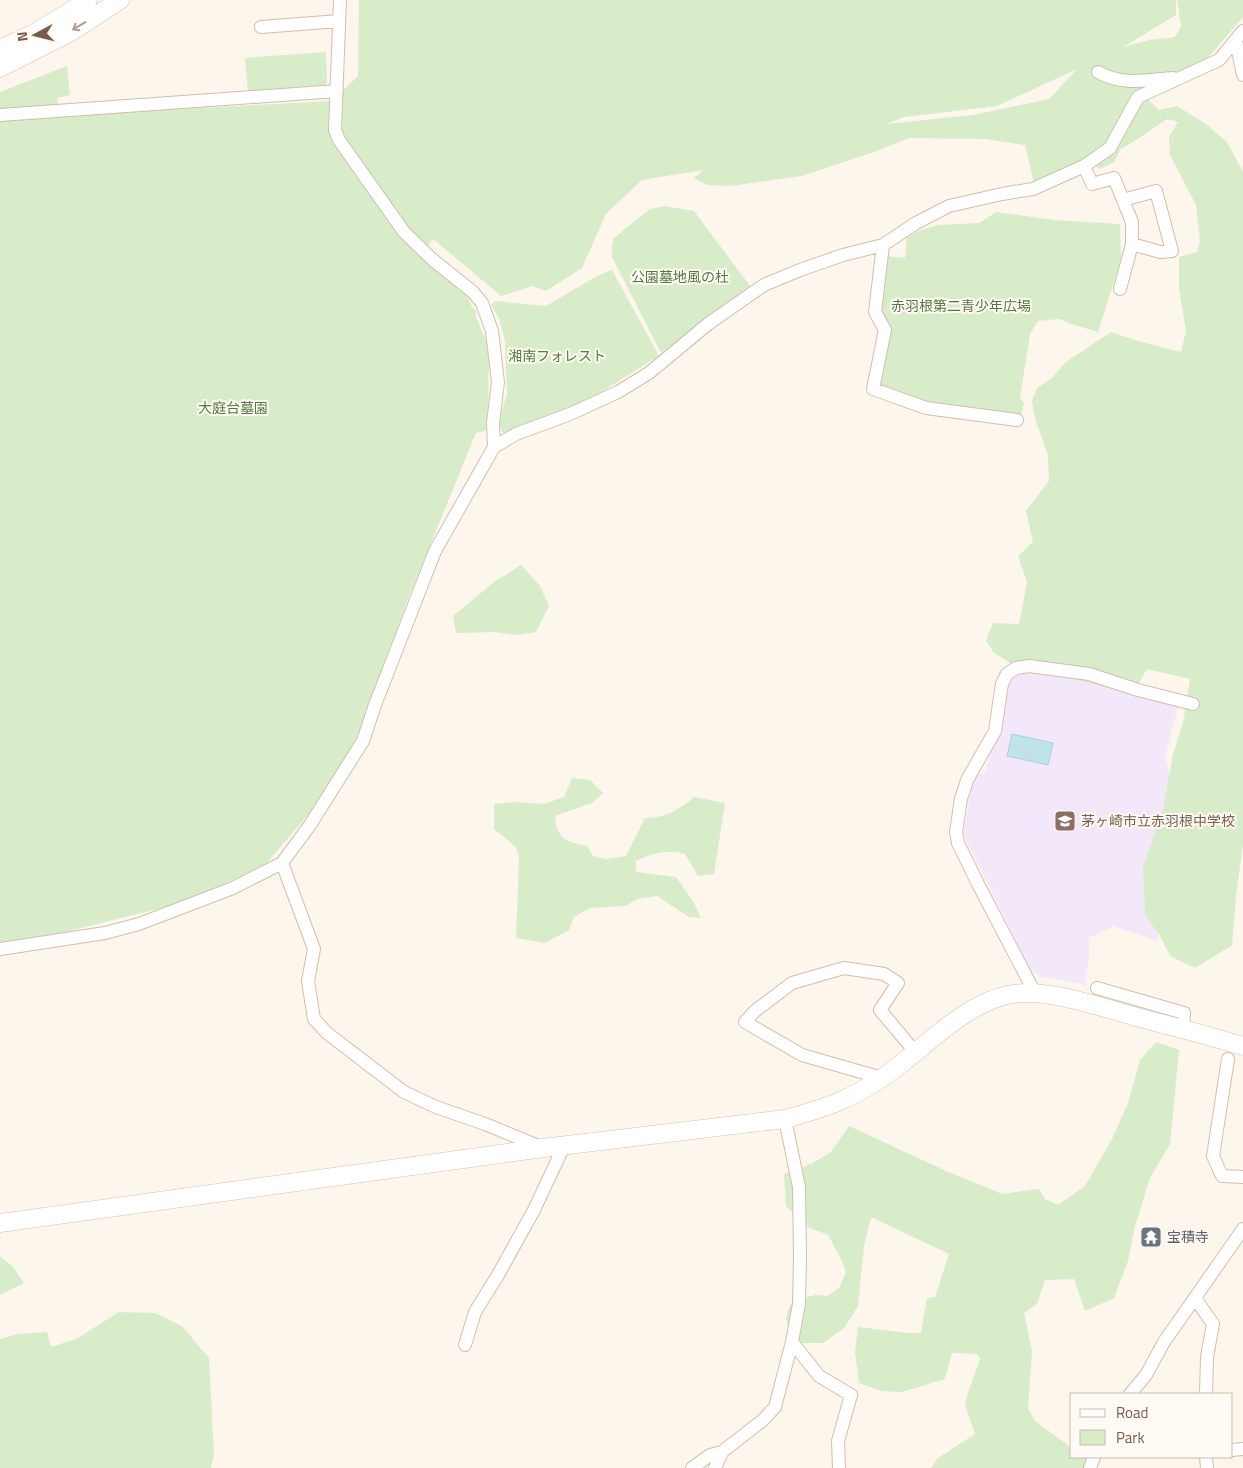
<svg xmlns="http://www.w3.org/2000/svg" width="1243" height="1468" font-family="'Titillium Web','Noto Sans JP',sans-serif">
  <style>
    .education { fill: #f3e8fa }
    .green { fill: #d8ecc9; fill-rule: evenodd }
    .water { fill: #bfe3e8; stroke: #a5d3da }
    .lines { fill: none; stroke-linecap: round; stroke-linejoin: round }
    .street-casing { stroke: #d1beb0; stroke-width: 14 }
    .secondary-casing { stroke: #d6c0b0; stroke-width: 19 }
    .street { stroke: #fff; stroke-width: 12 }
    .secondary { stroke: #fff; stroke-width: 18 }
    .oneway { stroke: #af9d94 }
    .labels { text-anchor: middle; stroke-width: 4; stroke-linejoin: round; paint-order: stroke }
    .park-label { font-size: 14px; fill: #537a41; stroke: #fffaf3 }
    .education-label { font-size: 14px; fill: #785e54; stroke: #fffaf3; text-anchor: start }
    .worship-label { font-size: 14px; fill: #5b616d; stroke: #fffaf3; text-anchor: start }
  </style>
  <rect width="100%" height="100%" fill="#fdf6ec"/>
  <path class="education" d="M1028 670 1088 677 1174 702 1178 707 1165 757 1170 774 1168 809 1148 863 1144 904 1161 909 1157 941 1113 926 1089 938V959L1085 978 1087 985 1040 976 1030 969 965 838 964 832 972 783 977 774H985L1007 682 1017 672Z"/>
  <path class="green" d="M359 0H1176V15L1123 47 1150 40 1175 37 1181 26 1177 0H1243V17L1207 59 1139 91 1159 110 1177 106 1206 124 1227 142 1243 172V844L1236 896 1232 945 1195 968 1170 956 1160 936 1145 915 1143 867 1163 809 1173 754 1183 723 1190 679 1147 669 1133 694 1010 663 993 652 986 640 993 623 1019 624 1027 582 1018 556 1033 542 1026 511 1049 481 1048 455 1035 419 1032 401 1037 388 1052 378 1066 362 1111 332 1141 342 1181 352 1186 331 1179 288V257L1197 252 1200 241 1196 205 1170 155 1169 137 1178 122 1167 119 1133 142 1121 149 1114 162 1100 169 1084 159 1034 183 1025 145 985 139 909 138 877 151 802 176 730 186 707 185 694 178 703 170 642 180 606 214 582 268 546 291 533 286 501 296 433 239 428 245 465 291 472 307 476 310V317L489 347 488 430 476 433 406 604 360 737 325 795 265 865 182 903 0 948V118L332 101 358 76ZM1077 69 1049 99 973 115 887 124 904 117 997 106Z
    M326 52 327 82 325 86 248 91 245 58Z
    M67 66 70 95 57 98 58 105 0 110V92Z
    M665 206 694 211 751 287 661 353 612 257V246L614 238 650 209Z
    M996 212 1054 220 1120 224 1121 260 1098 332 1068 323 1060 319 1038 321 1030 334 1020 398 1024 403 1021 417 925 403 881 387 879 378 880 311 886 256 905 258 907 237 918 231 938 225 979 223Z
    M612 270 659 356 593 397 505 436 498 424 507 394 505 341 499 318 491 305 495 301 546 306 597 276Z
    M521 565 540 586 549 606 536 632 517 635 494 632 456 633 453 616 494 582Z
    M572 778 590 780 603 793 592 803 555 816C556 839 567 842 587 846L593 856 606 859 626 856 645 818C665 818 679 810 694 797L725 803 714 874 698 876 685 854C667 849 653 853 636 861V872L676 877 693 901 701 918 689 917 657 896 638 899 625 906 590 908 574 917 569 930 545 943 516 938 519 857 516 847 494 829V804L514 802 544 804 564 797Z
    M1156 1042 1179 1050 1170 1144 1150 1178 1135 1226 1128 1261 1114 1298 1085 1311 1074 1279 1045 1280 1037 1304 1024 1313 1032 1351 1028 1408 1035 1421 1072 1448V1457L1086 1458V1468H931L938 1458 975 1434 965 1405 968 1393 980 1359 977 1354 952 1353 945 1379 902 1392 881 1391 859 1383 855 1352 858 1327 908 1333H921L927 1298 935 1297 949 1254 871 1217 864 1246 858 1306 844 1328 823 1343H802C786 1326 781 1323 793 1300L816 1295 827 1296 839 1288 846 1272 841 1259 828 1235 810 1228 786 1206 784 1174 811 1164 831 1152 849 1126 944 1170 1002 1194 1039 1189 1045 1199 1058 1205 1085 1186 1112 1139 1128 1103 1140 1060Z
    M0 1256 13 1267 24 1283 0 1295Z
    M119 1312 155 1313 182 1326 209 1358 214 1455 211 1468H0V1339L17 1334 47 1332 51 1347 76 1339Z"/>
  <path class="water" d="M1012 734 1053 743 1048 765 1007 756Z"/>
  <g class="lines">
    <g class="street-casing">
      <path id="street" d="M261 27 339 21
        M1236 41 1243 75
        M1098 72C1123 86 1146 80 1173 78
        M0 115 337 91
        M1084 166 1092 184 1114 178 1132 222V244L1120 289
        M1123 200 1156 191 1172 251 1160 252 1132 244
        M883 245 875 312 885 330 873 389 926 408 1017 420
        M494 447 516 434 570 414 618 392 649 373 708 324 764 285 800 270 843 255 883 245 916 223 949 206 1002 194 1033 189 1084 166 1110 148 1138 97 1219 60 1243 31
        M282 863 314 949 308 981 314 1019 327 1033 404 1092 436 1107 485 1124 541 1147
        M0 949 105 933 139 924 233 888 282 863 310 825 363 741 375 705 435 551 494 447 493 423 498 382 492 331 482 303 473 292 433 260 404 232 339 140 335 130 340 0
        M1097 988 1184 1013 1183 1029
        M1035 993 978 884 958 843 956 832 961 799 967 780 995 731 1002 684 1007 674 1016 668 1029 666 1089 674 1138 690 1193 704
        M1228 1059 1213 1156 1222 1176 1243 1177
        M882 1078 802 1055 745 1022 755 1011 792 983 844 968 884 974 898 983 880 1010 916 1053
        M1195 1298 1213 1324 1207 1357 1206 1394
        M792 1342 819 1376 851 1395 838 1441 839 1468
        M465 1345 475 1312 498 1275 534 1210 564 1146
        M1130 1394 1146 1375 1164 1342 1243 1229
        M1232 1450 1243 1449
        M1206 1457 1207 1468
        M692 1468 710 1455 722 1452 763 1420 775 1407 792 1342 799 1304 800 1257 799 1187 785 1119
        M715 1468 722 1452
        M1090 1468 1094 1457"/>
    </g>
    <g class="secondary-casing">
      <path id="secondary" d="M0 49 33 34 88 0
        M0 68 71 32 120 0
        M0 1223 543 1148 785 1119C822 1109 850 1100 882 1078 921 1052 960 1006 1007 995 1044 987 1097 1006 1133 1016 1170 1026 1207 1035 1243 1046"/>
    </g>
    <use href="#street" class="street"/>
    <use href="#secondary" class="secondary"/>
  </g>
  <defs><path id="oneway-shaft" d="M-6 0H5M1.5-3L5.5 0L1.5 3" fill="none" stroke-width="1.6" stroke-linecap="round" stroke-linejoin="round" transform="scale(1.25)"/></defs>
  <use class="oneway" href="#oneway-shaft" transform="translate(79 26) rotate(149)"/>
  <defs>
    <g id="school-square" transform="scale(1.125)"><rect x="-9" y="-9" width="18" height="18" rx="4" fill="#8d6e63" stroke="#fffaf3"/><path d="M0-5L7-2L0 1L-7-2ZM-4 1L0 2.5L4 1V4Q0 6-4 4Z" fill="#fff"/></g>
    <g id="temple-square" transform="scale(1.125)"><rect x="-9" y="-9" width="18" height="18" rx="4" fill="#6b7280" stroke="#fffaf3"/><path d="M0-6L5-2H3V0L6.5 2.5H4V6H1.5V3h-3V6H-4V2.5H-6.5L-3 0V-2H-5Z" fill="#fff"/></g>
  </defs>
  <g fill-rule="evenodd">
    <use href="#school-square" x="1065" y="821"/>
    <use href="#temple-square" x="1151" y="1237"/>
  </g>
  <g class="labels">
    <g class="park-label">
      <text x="680" y="282">公園墓地風の杜</text>
      <text x="961" y="311">赤羽根第二青少年広場</text>
      <text x="557" y="361">湘南フォレスト</text>
      <text x="233" y="413">大庭台墓園</text>
    </g>
    <g class="education-label">
      <text x="1081" y="826">茅ヶ崎市立赤羽根中学校</text>
    </g>
    <g class="worship-label">
      <text x="1167" y="1242">宝積寺</text>
    </g>
  </g>
  <rect x="1070" y="1393" width="162" height="65" fill="#fffaf3" stroke="#cabbb1"/>
  <rect x="1080" y="1409" width="25" height="8" fill="#ffffff" stroke="#cabbb1"/>
  <text x="1116" y="1418" font-size="15" fill="#7a5c4d">Road</text>
  <rect x="1080" y="1430" width="25" height="15" fill="#d8ecc9" stroke="#cabbb1"/>
  <text x="1116" y="1443" font-size="15" fill="#7a5c4d">Park</text>
  <g transform="translate(35 35) rotate(263)" stroke="#fffaf3" stroke-width="4" paint-order="stroke">
  <path d="M0-4L9 19L0 12L-9 19Z" fill="#7a5c4d"/>
  <text y="-8" font-size="14" font-weight="bold" text-anchor="middle" fill="#7a5c4d">N</text>
  </g>
</svg>
